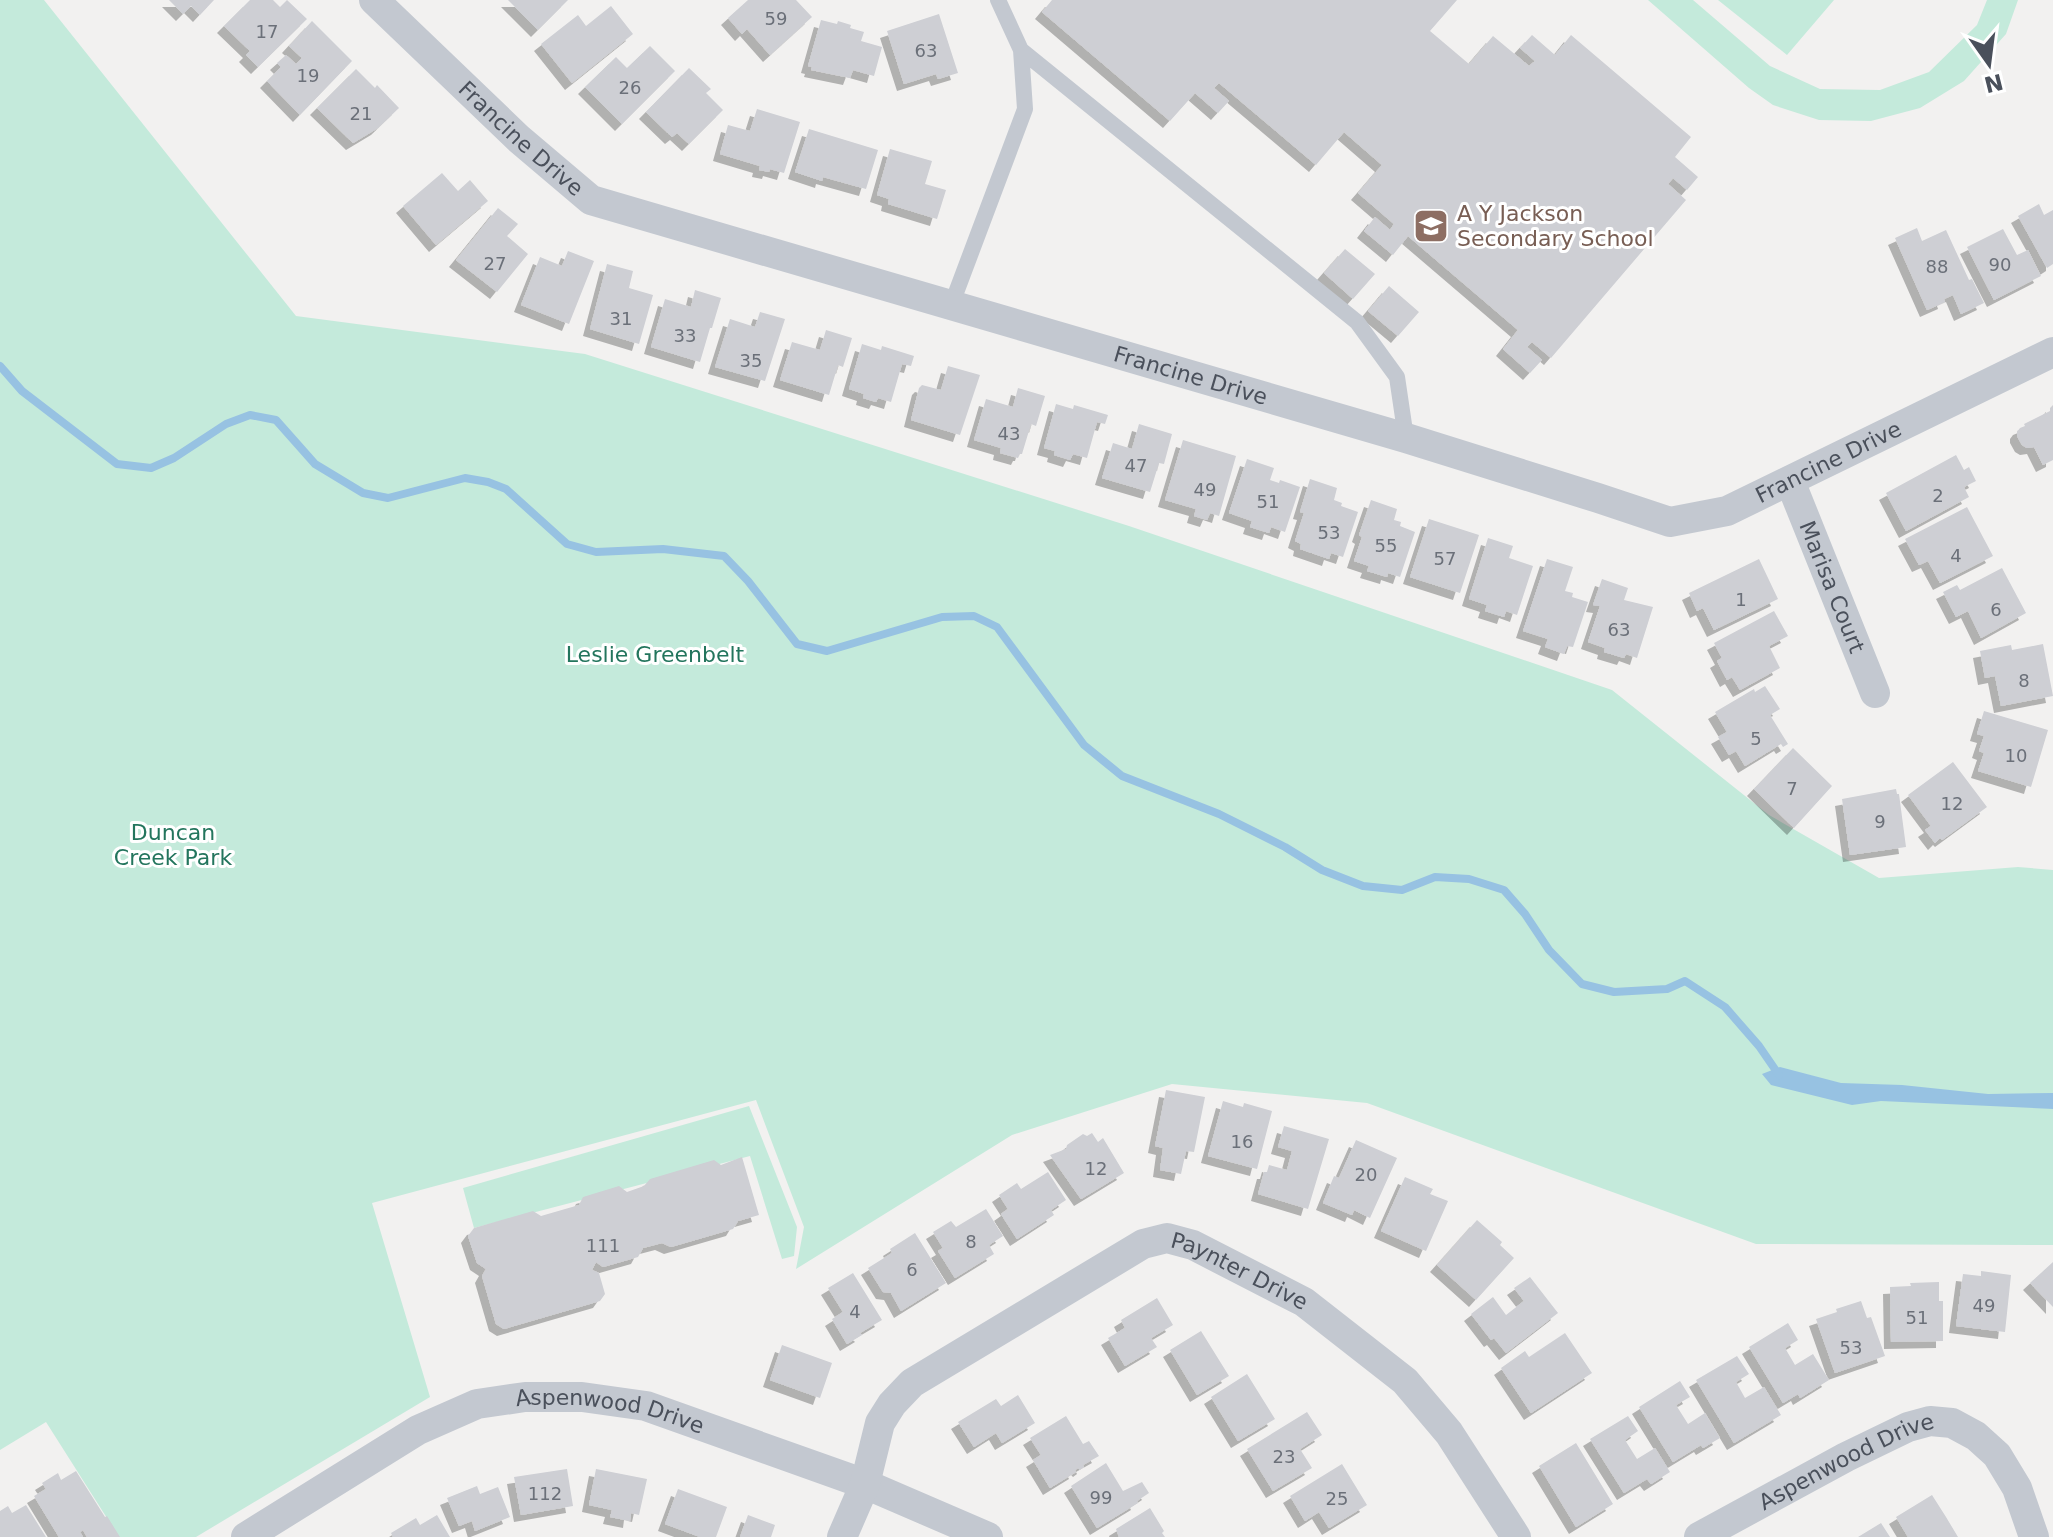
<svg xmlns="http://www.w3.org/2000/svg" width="2053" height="1537" font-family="'DejaVu Sans',sans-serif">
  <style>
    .green { fill: #c4eadb }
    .water { fill: #97c2e2 }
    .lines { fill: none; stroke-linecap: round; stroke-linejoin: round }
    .stream { stroke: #97c2e2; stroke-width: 8 }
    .building { fill: #cecfd4; filter: url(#shadow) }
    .lane { stroke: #c3c8d0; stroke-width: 16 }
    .street { stroke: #c3c8d0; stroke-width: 30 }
    .labels { text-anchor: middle; stroke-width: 6; stroke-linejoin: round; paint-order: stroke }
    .number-label { font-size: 18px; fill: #6b7079 }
    .street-label { font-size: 22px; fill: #4a505b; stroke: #fff }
    .education-label { font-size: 22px; fill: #785e54; stroke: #fff; text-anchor: start }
    .park-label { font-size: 22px; fill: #23755d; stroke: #fff }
  </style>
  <defs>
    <filter id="shadow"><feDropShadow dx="-7" dy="7" stdDeviation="0" flood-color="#0004"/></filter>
  </defs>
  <rect width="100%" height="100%" fill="#f2f1f0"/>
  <path class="green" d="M0 0H44L296 316 585 354 1129 526 1612 690 1769 815 1879 878 2018 867 2053 870V1245L1756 1244 1367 1103 1172 1084 1012 1135 796 1269 804 1227 756 1100 372 1203 430 1397 196 1537H119L46 1422 0 1450Z
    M1648 0H1693L1770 66 1820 89 1880 90 1929 72 1977 25 1987 0H2018L2006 34 1964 81 1920 108 1871 121 1819 120 1773 105 1749 88Z
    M1718 0H1834L1787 55Z
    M749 1106 797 1227 794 1256 782 1259 750 1156 474 1228 463 1188Z"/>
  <path class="water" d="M1780 1067 1841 1083 1902 1085 1988 1094 2053 1093V1109L1881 1101 1852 1105 1771 1085 1762 1074Z"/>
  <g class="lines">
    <path class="stream" d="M0 366 22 391 117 464 151 468 174 458 226 424 250 415 276 420 315 464 363 493 388 498 465 478 488 482 506 489 567 544 596 552 663 549 724 556 748 581 797 644 827 651 942 617 974 616 997 627 1084 745 1122 776 1219 814 1285 847 1322 870 1363 886 1402 890 1435 877 1469 879 1504 890 1525 914 1549 950 1582 984 1614 992 1667 989 1685 981 1725 1007 1759 1046 1779 1075"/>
  </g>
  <path class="building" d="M169 0H214L200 15 191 6 183 14Z
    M250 0H273L280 7 287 0 307 19 258 67 246 55 250 51 224 26Z
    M508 0H568L538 30Z
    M748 0H796L812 17 770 55 747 29 742 34 728 18Z
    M1052 0H1457L1430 31 1469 64 1493 36 1529 66 1535 61 1520 48 1532 35 1555 55 1571 35 1691 137 1675 157 1698 177 1687 190 1673 178 1668 184 1686 200 1551 358 1532 342 1527 347 1542 360 1530 373 1503 349 1518 330 1408 236 1393 255 1364 231 1375 217 1390 230 1394 224 1358 193 1382 165 1344 132 1316 165 1219 83 1214 88 1229 101 1218 113 1195 93 1170 121 1042 12Z
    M611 6 633 34 572 83 541 44 578 15 586 26Z
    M939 14 958 73 938 79 936 74 904 84 887 31Z
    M821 20 837 24 838 21 851 25 850 28 864 32 861 41 882 47 874 76 853 70 850 78 811 70 812 67 808 66Z
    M312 21 352 61 300 115 267 81 281 67 277 63 286 55 296 64 302 58 289 46Z
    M650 46 675 71 622 124 585 87 616 57 627 68Z
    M689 68 711 89 706 93 723 110 689 144 677 133 672 137 646 112Z
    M356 69 375 88 377 85 399 108 378 128 353 143 317 108Z
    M757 109 800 122 784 173 770 169 769 172 759 170 760 166 720 154 728 125 750 131Z
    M809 129 878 150 866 189 823 177 822 181 795 172Z
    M890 149 932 161 925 184 946 190 937 219 888 204 889 199 877 195Z
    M442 173 458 191 470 180 488 201 436 245 403 206Z
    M2039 204 2044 215 2053 210V264L2047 268 2018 216Z
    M498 208 518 224 507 236 528 254 497 292 456 260Z
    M1917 228 1922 241 1946 230 1969 280 1972 279 1984 303 1961 314 1953 295 1944 299 1945 302 1927 310 1895 238Z
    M2003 229 2017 255 2028 250 2041 276 1994 300 1967 247Z
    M1345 249 1375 274 1353 299 1324 273Z
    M568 251 594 261 569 324 521 305 540 257 562 266Z
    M607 264 633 271 629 288 653 295 639 344 590 329Z
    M1389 286 1419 312 1398 336 1368 311Z
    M695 290 721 298 712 328H710L700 362 651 347 665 299 691 307Z
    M760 312 785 319 765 381 715 367 730 319 755 327Z
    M826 330 852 338 843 367 838 365 829 395 780 380 792 342 820 350Z
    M862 344 881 350 882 346 914 356 911 366 902 364 891 402 878 398 876 402 863 398 864 394 849 389Z
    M948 366 980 375 960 435 911 420 919 388 922 385 941 390Z
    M1018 388 1045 396 1036 426 1031 424 1022 454H1020L1018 458 1000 453 1001 448 974 440 986 399 1013 407Z
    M1056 404 1073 409 1074 405 1108 415 1105 424 1097 422 1087 458 1073 454 1070 460 1054 455 1055 451 1044 448Z
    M2053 405V460L2043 465 2034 447 2027 448 2022 445 2017 436V432L2020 428 2025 426 2024 424 2050 411V408Z
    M1139 424 1172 434 1164 464 1159 463 1150 492 1102 478 1113 443 1132 449Z
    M1183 440 1236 456 1219 516 1210 513 1207 520 1194 516 1196 509 1165 500Z
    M1956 455 1964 470 1969 467 1976 481 1964 487 1969 497 1906 531 1886 493Z
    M1247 459 1274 468 1270 480 1279 483 1280 480 1300 487 1285 532 1271 527 1269 533 1250 527 1252 521 1229 513Z
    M1310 479 1337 488 1334 500 1342 503 1341 506 1358 512 1343 557 1331 553 1329 559 1300 549 1301 544 1295 541 1304 513 1300 512Z
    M1371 500 1397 509 1394 520 1401 522 1400 526 1415 532 1400 577 1388 573 1387 577 1367 571 1369 566 1354 561 1362 537 1359 535Z
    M1967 507 1993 556 1940 583 1928 561 1919 565 1905 539Z
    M1429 519 1479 535 1460 593 1410 577Z
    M1488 538 1513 546 1509 558 1533 566 1517 615 1506 611 1504 617 1485 611 1487 605 1469 599Z
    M1547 559 1573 567 1565 591 1573 593 1572 597 1588 602 1573 647 1567 646 1564 654 1545 647 1548 639 1523 631Z
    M1759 559 1778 599 1714 630 1703 608 1697 611 1689 593Z
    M2002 568 2026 613 1981 638 1968 611 1956 617 1943 592 1957 585 1960 590Z
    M1602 579 1628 588 1624 600 1653 607 1637 658 1626 654 1624 658 1604 652 1605 648 1588 642 1600 606 1593 605Z
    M1774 611 1788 636 1769 646 1780 668 1740 690 1732 677 1727 680 1717 661 1722 658 1714 643Z
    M2043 644 2053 696 2001 706 1995 676 1985 678 1980 651 2011 645 2012 650Z
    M1765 686 1780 709 1770 715 1788 744 1783 747 1781 744 1745 766 1736 751 1729 755 1718 737 1727 732 1715 712 1754 689 1755 692Z
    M1984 711 2048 730 2031 787 1978 771 1984 753 1979 751 1984 736 1977 734Z
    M1793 748 1832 786 1794 828 1754 789Z
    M1953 762 1987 807 1942 840 1940 838 1935 843 1925 830 1931 826 1908 795Z
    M1896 789 1897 794H1899L1906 847 1850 855 1842 799Z
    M1166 1090 1205 1097 1194 1152 1186 1151 1181 1174 1160 1170 1163 1148 1155 1146Z
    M1223 1101 1243 1107 1244 1103 1272 1111 1257 1169 1208 1156Z
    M1284 1126 1329 1139 1308 1209 1258 1194 1264 1172H1267L1269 1165 1287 1170 1292 1151 1278 1147Z
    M1092 1133 1098 1142 1103 1138 1124 1173 1081 1199 1050 1155 1066 1149 1067 1145 1083 1134 1087 1136Z
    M1356 1140 1397 1158 1370 1218 1354 1210 1352 1215 1323 1203 1334 1176 1339 1178Z
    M742 1157 759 1215 738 1221 733 1229 671 1247 662 1243 643 1248 638 1257 603 1267 596 1262 592 1270 599 1273 605 1294 600 1301 504 1329 496 1324 482 1276 486 1269 477 1263 468 1236 474 1228 533 1211 541 1216 579 1205 583 1197 619 1186 627 1192 644 1186 650 1179 714 1160 721 1165Z
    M1048 1172 1066 1200 1051 1210 1054 1215 1017 1239 1001 1214 1008 1209 999 1195 1017 1183 1021 1189Z
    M1405 1177 1433 1189 1430 1194 1448 1201 1426 1251 1381 1231Z
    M986 1209 1003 1236 989 1245 994 1254 955 1278 938 1251 943 1248 933 1232 951 1221 956 1227Z
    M1477 1220 1502 1242 1500 1245 1514 1258 1476 1300 1437 1265Z
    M915 1233 946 1283 901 1311 891 1293 883 1292 868 1268 892 1253 890 1249Z
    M2053 1262V1307L2030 1283Z
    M1981 1271 2011 1275 2005 1332 1956 1326 1963 1274 1981 1276Z
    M853 1273 882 1320 860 1333 862 1335 847 1344 832 1319 843 1312 828 1288Z
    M1530 1277 1558 1313 1506 1353 1494 1338 1491 1340 1471 1314 1493 1297 1506 1315 1524 1301 1514 1288Z
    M1939 1282V1301H1943V1341L1891 1342 1890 1287 1911 1286 1910 1283Z
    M1157 1298 1173 1325 1151 1338 1157 1347 1125 1366 1108 1338 1125 1328 1121 1320Z
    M1861 1301 1867 1318 1871 1317 1885 1356 1835 1373 1816 1319 1837 1312 1836 1309Z
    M1788 1323 1798 1340 1785 1348 1795 1365 1813 1354 1829 1380 1800 1398 1798 1394 1783 1403 1749 1347Z
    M1201 1331 1229 1376 1197 1395 1170 1350Z
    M1565 1333 1592 1373 1531 1413 1501 1368 1525 1351 1529 1357Z
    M782 1345 832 1363 820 1398 770 1380Z
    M1737 1356 1749 1374 1736 1382 1745 1398 1764 1387 1781 1415 1734 1443 1696 1380Z
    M1247 1374 1275 1419 1238 1441 1211 1397Z
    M1680 1381 1690 1397 1676 1405 1688 1424 1705 1413 1720 1438 1703 1448 1701 1445 1673 1462 1639 1407Z
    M1018 1395 1035 1423 1002 1443 996 1433 974 1447 958 1422 996 1399 1001 1406Z
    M1307 1412 1322 1435 1300 1449 1312 1468 1273 1491 1247 1449Z
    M1066 1416 1083 1444 1089 1441 1099 1456 1083 1465 1084 1467 1080 1470 1078 1468 1075 1470 1076 1472 1050 1488 1033 1460 1041 1455 1030 1438Z
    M1628 1416 1638 1431 1625 1440 1637 1459 1655 1448 1670 1472 1651 1484 1647 1479 1624 1493 1590 1439Z
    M1576 1443 1613 1504 1576 1527 1539 1466Z
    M1106 1463 1123 1491 1142 1482 1149 1493 1137 1501 1138 1503 1097 1528 1071 1486Z
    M1342 1464 1367 1505 1329 1528 1319 1512 1305 1521 1290 1496Z
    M567 1469 573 1506 521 1515 514 1477Z
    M596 1469 647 1479 639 1515 631 1513 630 1521 610 1517 612 1510 589 1505Z
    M76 1471 105 1517 107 1516 120 1537H87L83 1530 80 1532 83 1537H59L34 1496 46 1489 42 1483 58 1473 61 1480Z
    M477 1486 480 1494 498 1487 510 1517 475 1531 472 1521 459 1526 447 1498Z
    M678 1489 727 1507 716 1537H700L665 1524Z
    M1932 1495 1946 1517 1958 1537H1908L1896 1517Z
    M26 1505 46 1537H0V1511L8 1506 12 1513Z
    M1150 1508 1164 1531 1162 1533 1165 1537H1119L1116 1529Z
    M437 1515 450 1537H393L391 1533 416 1518 420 1525Z
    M748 1515 775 1525 771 1537H740Z
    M1881 1523 1890 1537H1858Z"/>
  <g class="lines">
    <path class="lane" d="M1021 50 1357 322 1397 377 1406 438
      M951 306 1025 109 1021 50 998 0"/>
    <g class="street">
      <path id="s1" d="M374 0 519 139 591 200 1406 438 1598 498 1670 522 1727 511 2053 352"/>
      <path id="s2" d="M1790 481 1875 693"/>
      <path id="s3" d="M246 1537 418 1430 477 1404 525 1397H582L646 1406 865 1484 988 1537"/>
      <path id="s4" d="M842 1537 865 1484 880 1423 892 1404 912 1383 1143 1244 1167 1238 1193 1245 1304 1302 1405 1381 1449 1433 1516 1537"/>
      <path id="s5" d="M1699 1537 1846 1457 1908 1427 1930 1421 1952 1423 1976 1436 1997 1455 2017 1488 2034 1537"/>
    </g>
  </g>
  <defs>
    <g id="school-square" transform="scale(1.8)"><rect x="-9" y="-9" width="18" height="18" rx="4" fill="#8d6e63" stroke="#fff"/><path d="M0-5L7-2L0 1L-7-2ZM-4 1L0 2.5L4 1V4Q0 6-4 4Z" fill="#fff"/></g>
  </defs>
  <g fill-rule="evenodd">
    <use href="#school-square" x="1431" y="226"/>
  </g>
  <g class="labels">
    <g class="number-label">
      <text x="776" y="25">59</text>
      <text x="267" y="38">17</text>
      <text x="926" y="57">63</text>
      <text x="308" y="82">19</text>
      <text x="630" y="94">26</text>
      <text x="361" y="120">21</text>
      <text x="495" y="270">27</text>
      <text x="2000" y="271">90</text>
      <text x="1937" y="273">88</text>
      <text x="621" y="325">31</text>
      <text x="685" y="342">33</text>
      <text x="751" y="367">35</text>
      <text x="1009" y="440">43</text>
      <text x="1136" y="472">47</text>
      <text x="1205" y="496">49</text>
      <text x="1938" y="502">2</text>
      <text x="1268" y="508">51</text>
      <text x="1329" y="539">53</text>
      <text x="1386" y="552">55</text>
      <text x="1956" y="562">4</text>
      <text x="1445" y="565">57</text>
      <text x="1741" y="606">1</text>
      <text x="1996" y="616">6</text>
      <text x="1619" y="636">63</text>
      <text x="2024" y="687">8</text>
      <text x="1756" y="745">5</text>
      <text x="2016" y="762">10</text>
      <text x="1792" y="795">7</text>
      <text x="1952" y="810">12</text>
      <text x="1880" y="828">9</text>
      <text x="1242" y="1148">16</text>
      <text x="1096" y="1175">12</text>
      <text x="1366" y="1181">20</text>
      <text x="971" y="1248">8</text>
      <text x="603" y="1252">111</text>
      <text x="912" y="1276">6</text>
      <text x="1984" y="1312">49</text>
      <text x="855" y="1318">4</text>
      <text x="1917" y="1324">51</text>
      <text x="1851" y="1354">53</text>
      <text x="1284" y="1463">23</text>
      <text x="545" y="1500">112</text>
      <text x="1101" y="1504">99</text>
      <text x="1337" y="1505">25</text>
    </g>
    <g class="street-label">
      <text dy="8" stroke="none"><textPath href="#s1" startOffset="202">Francine Drive</textPath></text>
      <text dy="8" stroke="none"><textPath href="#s1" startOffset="920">Francine Drive</textPath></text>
      <text dy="8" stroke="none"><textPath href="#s1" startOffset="1592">Francine Drive</textPath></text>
      <text dy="8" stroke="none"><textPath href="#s2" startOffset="114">Marisa Court</textPath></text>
      <text dy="8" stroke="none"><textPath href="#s4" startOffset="546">Paynter Drive</textPath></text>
      <text dy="8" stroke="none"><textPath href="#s3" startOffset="402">Aspenwood Drive</textPath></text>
      <text dy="8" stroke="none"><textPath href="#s5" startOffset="166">Aspenwood Drive</textPath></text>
    </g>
    <g class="education-label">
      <text x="1457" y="221">A Y Jackson<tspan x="1457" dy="25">Secondary School</tspan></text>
    </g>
    <g class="park-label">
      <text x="655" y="662">Leslie Greenbelt</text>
      <text x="173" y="840">Duncan<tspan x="173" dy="25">Creek Park</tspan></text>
    </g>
  </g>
  <g transform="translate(1989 64) rotate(166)" stroke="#ffffff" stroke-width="6" paint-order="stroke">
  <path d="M0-6L14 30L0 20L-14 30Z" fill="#4a505b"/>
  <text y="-12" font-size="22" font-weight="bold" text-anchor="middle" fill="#4a505b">N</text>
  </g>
</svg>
